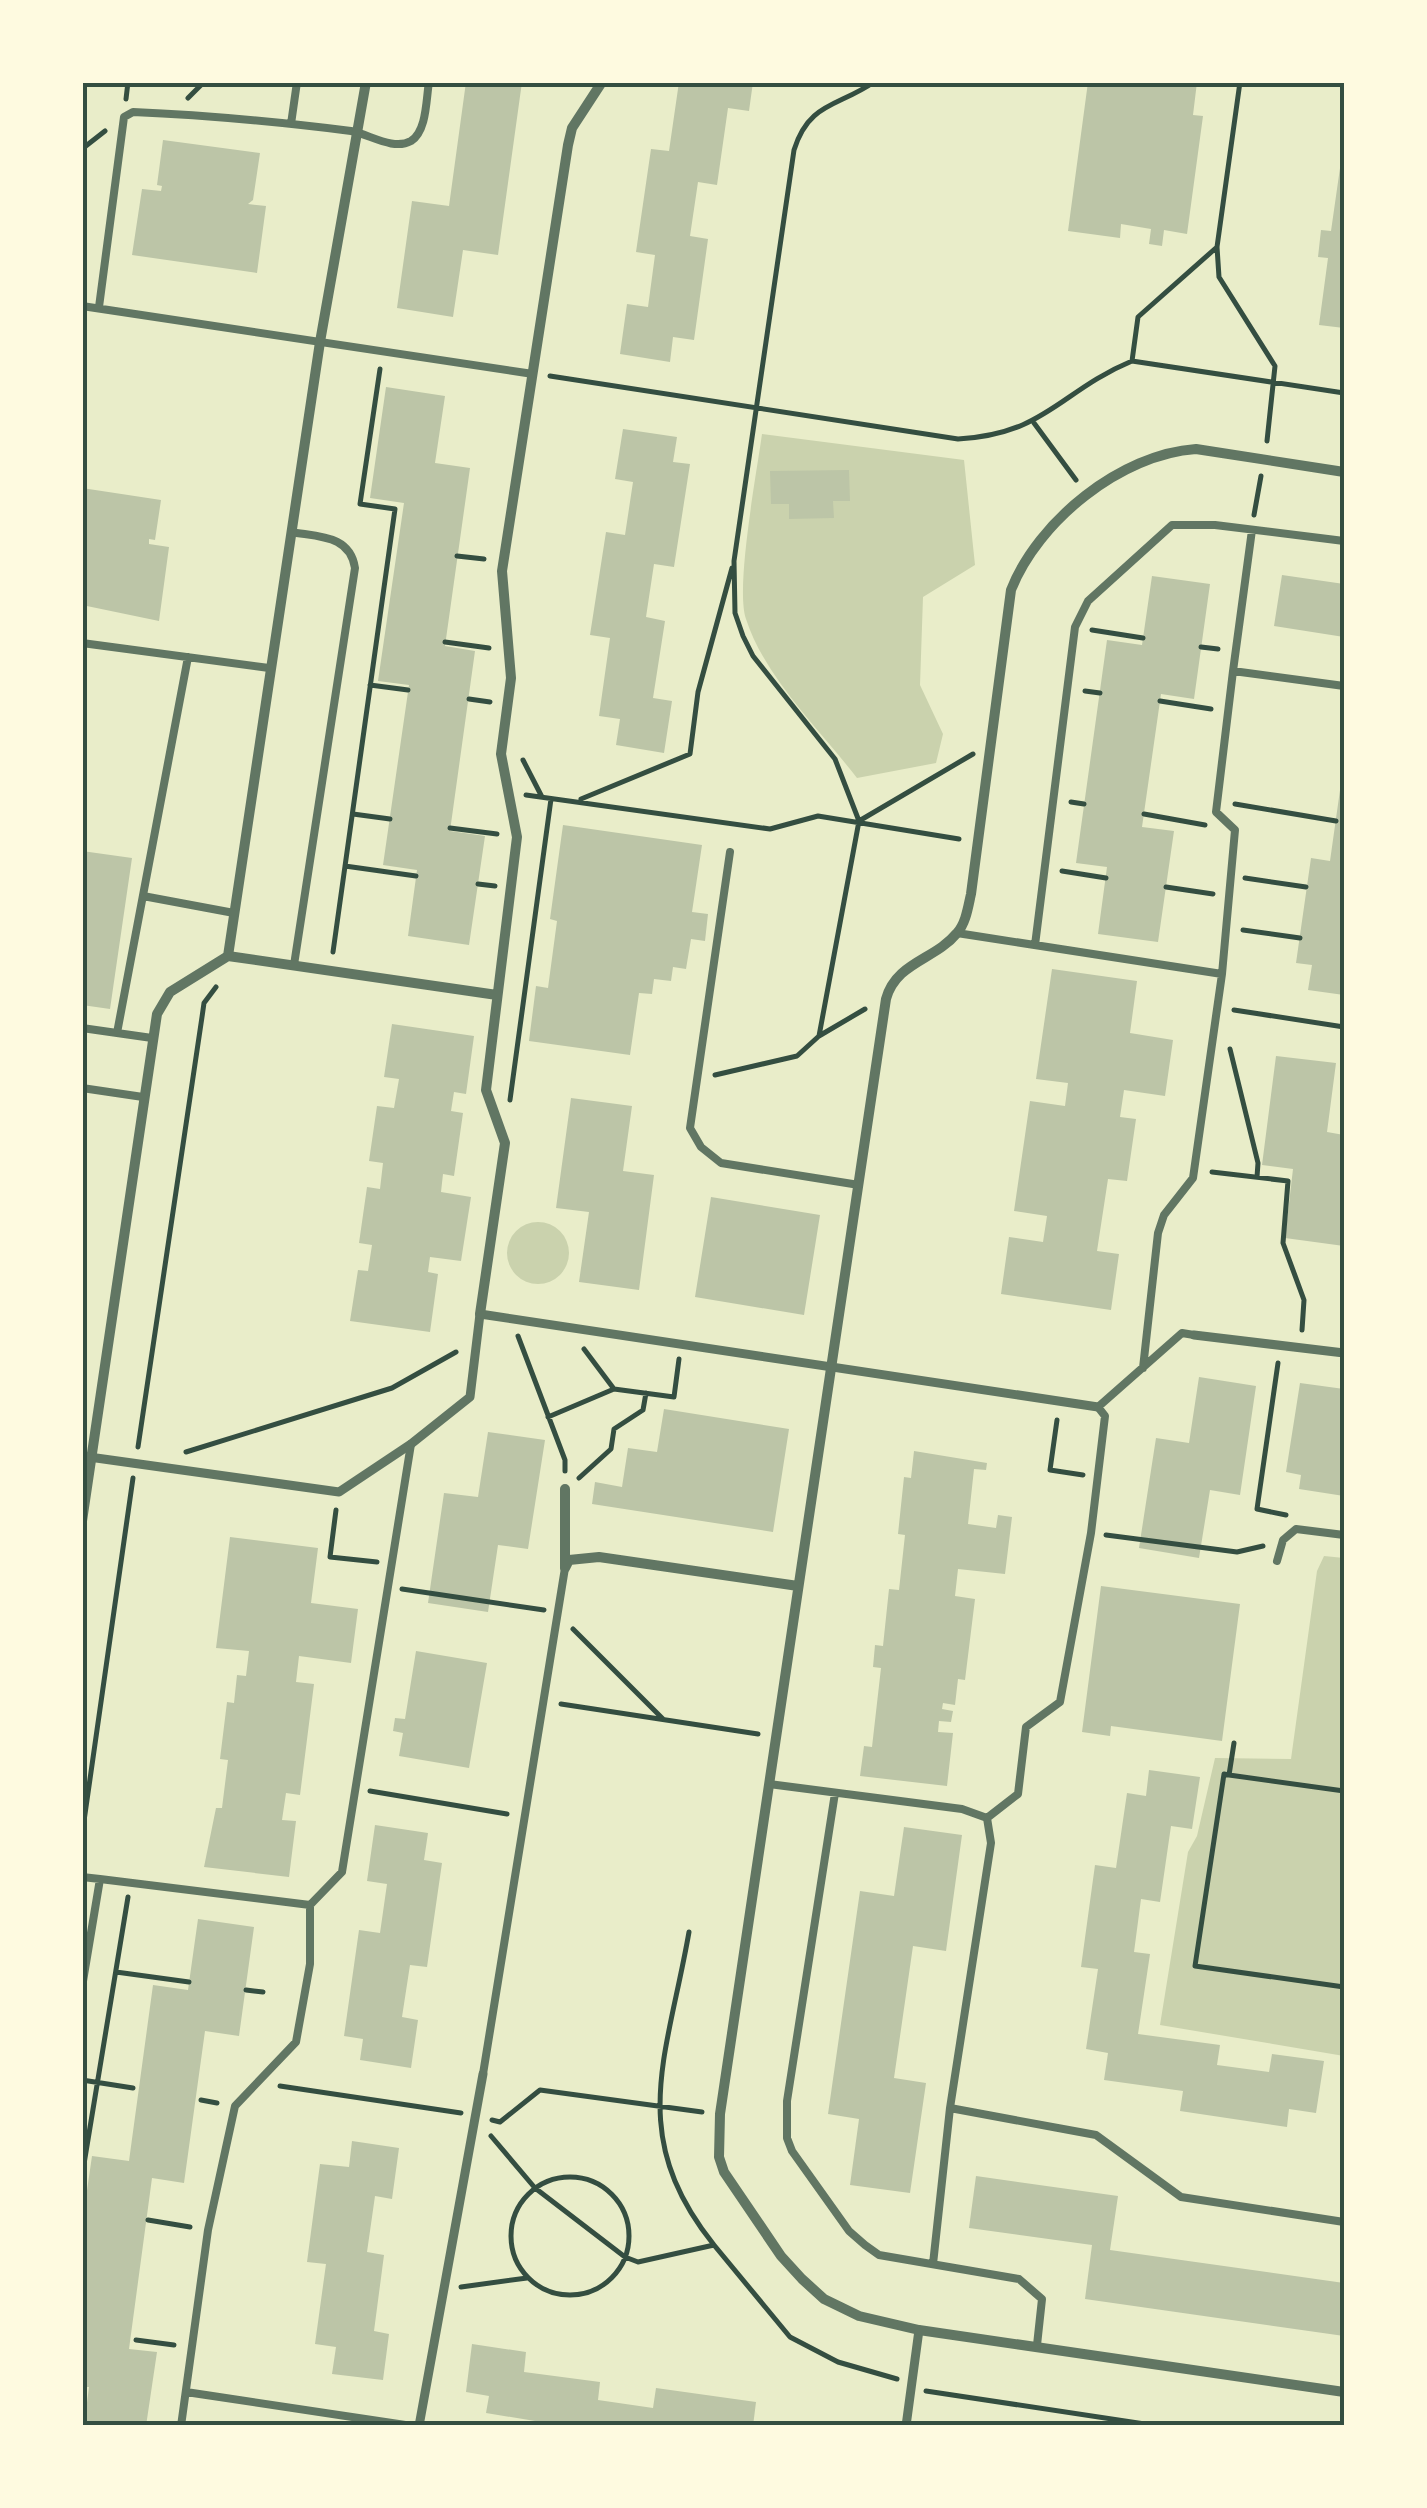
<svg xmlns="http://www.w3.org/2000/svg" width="1427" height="2508" font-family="Quicksand,sans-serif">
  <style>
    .green { fill: #cad2ad }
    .building { fill: #bcc5a7 }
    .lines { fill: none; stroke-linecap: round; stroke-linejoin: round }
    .path { stroke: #344e41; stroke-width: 5 }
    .service { stroke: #617663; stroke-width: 8 }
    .pedestrian { stroke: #617663; stroke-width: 9 }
    .minor { stroke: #617663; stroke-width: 10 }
    .neatline { fill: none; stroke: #344e41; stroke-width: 4 }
  </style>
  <rect width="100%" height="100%" fill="#e9edc9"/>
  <path class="green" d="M762 434 964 460 975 565 923 597 920 685 943 734 936 763 857 778C820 730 765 678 746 619 735 588 757 472 762 434Z
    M507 1253a31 31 0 1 1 62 0a31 31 0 1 1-62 0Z
    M1324 1556 1344 1558V2056L1160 2025 1188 1852 1197 1836 1215 1758 1291 1759 1317 1571Z"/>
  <path class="building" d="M466 82H522L498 255 463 250 453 317 397 308 412 201 449 206Z
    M679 82H753L749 111 728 108 717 185 698 182 690 236 708 239 694 340 673 337 670 362 620 354 627 304 648 307 655 255 636 252 651 149 669 151Z
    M1088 82H1197L1193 115 1203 116 1187 234 1164 230 1162 246 1149 244 1151 229 1121 224 1120 238 1068 231Z
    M163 140 260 153 253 200 248 204 266 206 257 273 132 255 142 189 161 191 162 186 157 185Z
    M1341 161H1344V328L1319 325 1328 258 1318 257 1321 230 1331 231Z
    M386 387 445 396 435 463 470 468 445 646 475 651 450 831 485 836 469 945 408 936 417 870 383 865 409 685 378 681 404 503 370 498Z
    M623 429 677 437 673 462 690 464 674 567 654 564 646 617 665 621 653 698 672 701 664 753 616 745 620 719 599 716 610 638 590 635 606 532 625 535 633 482 615 479Z
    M849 470 850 501H833L834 518 789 519V504H771L770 471Z
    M82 488 161 500 155 540 149 539V544L169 547 159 621 82 605Z
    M1282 575 1344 584V637L1274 626Z
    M1152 576 1210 584 1194 699 1161 694 1142 827 1174 831 1158 942 1098 934 1107 867 1076 863 1107 640 1142 645Z
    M1342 776H1344V995L1308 990 1312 965 1296 963 1311 858 1330 861Z
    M563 825 702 845 692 912 708 914 705 941 691 939 686 969 673 967 671 981 654 979 652 994 639 993 630 1055 529 1041 536 986 548 988 557 921 550 919Z
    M82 851 132 858 110 1009 82 1005Z
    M1052 969 1137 981 1130 1033 1173 1040 1165 1096 1124 1090 1120 1117 1136 1119 1127 1181 1108 1179 1097 1251 1119 1254 1111 1310 1001 1294 1009 1237 1043 1242 1047 1216 1014 1211 1030 1101 1065 1106 1068 1083 1036 1079Z
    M392 1024 474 1036 466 1094 454 1092 451 1111 463 1113 454 1176 443 1174 441 1192 471 1197 461 1261 430 1257 428 1272 438 1274 430 1332 350 1321 358 1270 368 1271 372 1245 359 1243 367 1187 380 1189 383 1163 369 1161 377 1106 394 1108 399 1079 384 1077Z
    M1276 1056 1336 1063 1327 1132 1344 1135V1246L1285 1238 1293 1169 1262 1165Z
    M571 1098 632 1106 623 1171 654 1175 639 1290 579 1282 589 1212 556 1208Z
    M711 1197 820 1215 804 1315 695 1297Z
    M1199 1377 1256 1386 1240 1495 1210 1490 1199 1558 1139 1548 1156 1438 1189 1443Z
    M1300 1383 1344 1389V1496L1299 1489 1301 1475 1286 1472Z
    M664 1409 789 1429 773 1532 592 1504 595 1482 622 1487 628 1448 657 1452Z
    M488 1432 545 1440 528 1549 498 1545 488 1612 428 1603 444 1493 478 1497Z
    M914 1451 987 1463 986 1470 974 1469 968 1524 996 1528 998 1515 1012 1517 1005 1574 958 1569 955 1596 975 1599 965 1680 958 1679 955 1705 943 1703 942 1709 953 1711 951 1722 939 1721 938 1732 953 1733 947 1786 860 1776 864 1746 872 1747 881 1668 873 1667 875 1645 883 1646 889 1589 899 1590 905 1535 898 1534 904 1477 911 1478Z
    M230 1537 318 1548 311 1603 358 1609 351 1663 299 1656 296 1682 314 1684 300 1795 286 1793 282 1820 296 1821 289 1877 204 1867 216 1808H222L228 1760 220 1759 227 1702 234 1703 237 1675 246 1676 249 1651 216 1648Z
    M1101 1586 1240 1604 1222 1741 1111 1726 1110 1736 1082 1732Z
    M416 1651 487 1663 469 1768 399 1756 403 1733 393 1731 395 1718 405 1719Z
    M1149 1770 1200 1777 1192 1829 1171 1826 1160 1902 1141 1899 1134 1952 1150 1954 1138 2034 1220 2045 1217 2065 1269 2072 1272 2054 1324 2061 1316 2113 1289 2109 1287 2127 1180 2111 1183 2091 1104 2080 1108 2053 1086 2049 1098 1969 1081 1967 1095 1865 1116 1868 1127 1793 1146 1796Z
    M375 1825 428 1833 424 1860 442 1863 427 1967 410 1965 402 2017 418 2020 411 2068 360 2060 363 2039 344 2036 359 1930 380 1933 387 1884 367 1881Z
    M904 1827 962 1835 946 1951 913 1946 894 2078 926 2083 910 2193 850 2185 859 2119 828 2114 860 1891 894 1896Z
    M198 1919 254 1927 239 2036 205 2031 184 2183 152 2178 129 2349 157 2352 146 2426H84L89 2387H82V2225L92 2156 129 2161 153 1985 188 1990Z
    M352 2141 399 2148 392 2199 375 2196 367 2252 384 2255 374 2331 389 2334 383 2380 332 2374 336 2347 315 2344 326 2264 307 2262 320 2164 349 2167Z
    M976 2176 1118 2196 1110 2250 1344 2283V2336L1085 2299 1092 2245 969 2228Z
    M472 2344 526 2352 524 2372 600 2382 598 2400 653 2408 656 2388 756 2402 753 2426H565L486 2413 489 2396 466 2392Z"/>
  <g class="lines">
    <path class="path" d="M1240 82 1217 247 1219 277 1275 366 1267 441
      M188 98 204 82
      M126 99 128 82
      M82 149 105 131
      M1132 361 1344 393
      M550 376 958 439C1046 434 1060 391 1132 361L1138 317 1217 247
      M1034 423 1076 480
      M1254 515 1261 476
      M457 556 484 559
      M1092 630 1143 638
      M445 642 489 648
      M1201 647 1218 649
      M370 685 408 690
      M1085 691 1100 693
      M469 699 490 702
      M1160 701 1211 709
      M523 760 542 797
      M526 795 770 829 818 816 959 839
      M581 799 690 754 698 692 732 568
      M1071 802 1084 804
      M1235 804 1336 821
      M353 814 390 819
      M1144 814 1205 825
      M859 821 973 754
      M450 828 497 834
      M345 866 416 876
      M1062 871 1106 878
      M1245 878 1306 887
      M478 884 495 886
      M1166 887 1213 894
      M1243 930 1300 938
      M333 952 395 509 360 504 380 369
      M1234 1010 1344 1027
      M819 1036 865 1009
      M1230 1049 1258 1163 1257 1177
      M715 1075 797 1056 819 1036 859 821 835 759 753 656 743 636 735 613 734 561 794 150C809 102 838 107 874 82
      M510 1100 551 799
      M1212 1172 1288 1181 1283 1243 1304 1300 1302 1330
      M518 1336 565 1460V1471
      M584 1349 614 1389 674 1397 679 1359
      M1278 1363 1257 1509 1286 1515
      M548 1417 614 1389
      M1057 1420 1050 1470 1083 1475
      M138 1447 202 1017 204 1003 216 987
      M186 1452 392 1388 456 1352
      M579 1478 611 1449 614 1429 643 1410 646 1393
      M336 1510 330 1557 377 1562
      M1106 1535 1237 1552 1263 1546
      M402 1589 544 1610
      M573 1629 663 1719
      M561 1704 758 1734
      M1234 1743 1229 1775 1224 1774 1195 1966 1344 1987
      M1229 1775 1344 1791
      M370 1791 507 1814
      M82 1835 133 1478
      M689 1932C667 2058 626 2135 714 2245
      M116 1972 189 1982
      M246 1990 263 1992
      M82 2080 133 2088
      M280 2086 461 2113
      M201 2100 217 2103
      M492 2120 500 2122 540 2090 702 2112
      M491 2136 535 2188 625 2257 638 2262 714 2245 790 2337 838 2362 897 2379
      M82 2176 128 1897
      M511 2236a59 59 0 1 1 118 0a59 59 0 1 1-118 0Z
      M148 2220 190 2227
      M461 2287 527 2278
      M136 2340 174 2345
      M926 2391 1158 2426"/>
    <path class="service" d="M291 124 297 82
      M82 306 533 374
      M99 307 124 117 133 112C206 115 279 122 351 131 369 134 393 151 411 141 427 131 426 99 429 82
      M291 532C319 537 350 535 355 568L294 965
      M82 643 269 668
      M1233 671 1252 530
      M730 852 690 1128 701 1147 721 1163 859 1185
      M143 896 234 913
      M957 933 1222 974
      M1035 945 1075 627 1088 601 1172 525H1215L1344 541
      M82 1028 152 1038
      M117 1033 188 657
      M82 1088 143 1097
      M1143 1368 1158 1233 1164 1215 1193 1178 1222 974 1235 830 1216 812 1233 671 1344 686
      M1277 1561 1283 1540 1296 1529 1344 1535
      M769 1784 962 1809 987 1818 991 1843 950 2108 933 2264
      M835 1793 787 2101V2138L792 2151 849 2231 865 2245 879 2255 1019 2279 1042 2299 1037 2345
      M987 1818 1018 1794 1026 1727 1060 1702 1091 1533 1105 1416 1098 1407 1182 1333 1194 1335
      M82 1877 100 1879 82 1987
      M100 1879 310 1905
      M483 2074 565 1568
      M950 2108 1096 2135 1181 2197 1344 2222
      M186 2392 412 2426
      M181 2426 208 2230 235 2106 296 2042 310 1964V1905L342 1872 411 1444"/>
    <path class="pedestrian" d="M1194 1335 1344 1353
      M82 1456 339 1492 411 1444 470 1397 480 1314 1098 1407
      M419 2426 483 2074
      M906 2426 919 2330"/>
    <path class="minor" d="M1344 472 1196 449C1121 454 1038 521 1011 590L971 894C968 907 966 923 957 933 935 960 896 962 886 999L720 2114 719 2157 724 2172 781 2256 802 2279 824 2299 859 2316 919 2330 1344 2392
      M228 956 320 342 366 82
      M228 956 497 995
      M480 1314 505 1143 486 1090 517 837 501 754 511 678 502 571 568 145 572 128 602 82
      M82 1521 157 1014 170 992 228 956
      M565 1567V1489
      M565 1568 569 1560 599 1557 798 1586"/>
  </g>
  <rect width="1427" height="2508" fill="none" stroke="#fefae0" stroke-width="170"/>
  <rect x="85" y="85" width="1257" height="2338" class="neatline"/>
</svg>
